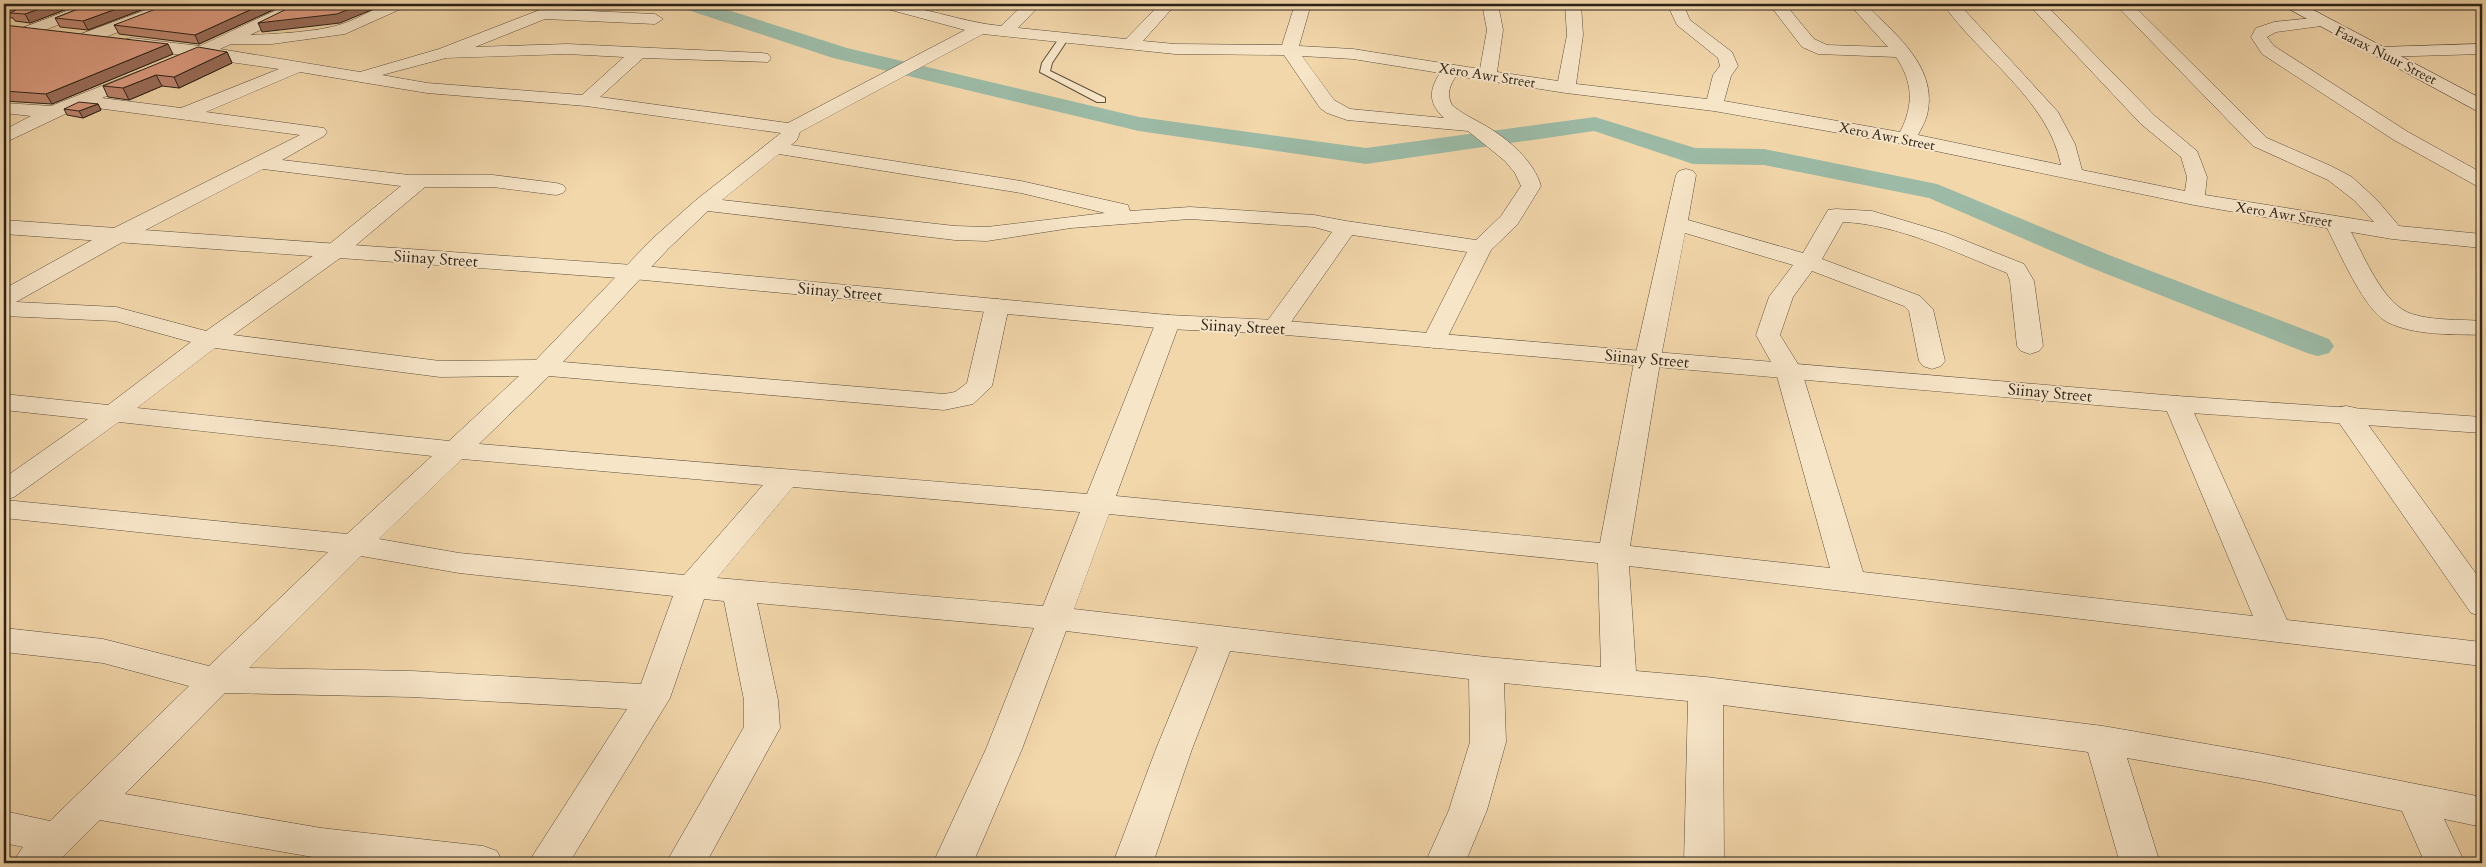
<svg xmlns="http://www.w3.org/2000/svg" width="2486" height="867" font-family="Cardo,serif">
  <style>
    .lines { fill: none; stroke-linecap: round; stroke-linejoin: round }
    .canal { fill: #9cbaa6; fill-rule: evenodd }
    .service-casing { stroke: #5c4f3d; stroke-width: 2 }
    .minor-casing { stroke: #5c4f3d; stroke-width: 1 }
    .tertiary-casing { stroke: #5c4f3d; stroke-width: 1 }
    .secondary-casing { stroke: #2a2218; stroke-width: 1 }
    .service { fill: #f7e5c8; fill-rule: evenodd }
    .minor { fill: #f7e5c8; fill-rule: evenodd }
    .tertiary { fill: #f7e5c8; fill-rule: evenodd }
    .secondary { fill: #f7e5c8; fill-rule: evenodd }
    .wall { fill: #bf8770; stroke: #2a2218 }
    .shaded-wall { fill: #9b6e5b; stroke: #2a2218 }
    .building { fill: #de9d82; stroke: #2a2218 }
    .labels { text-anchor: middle; stroke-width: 4; stroke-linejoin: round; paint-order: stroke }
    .far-street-label { font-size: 14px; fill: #2a2218; stroke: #f7e5c8 }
    .street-label { font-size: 16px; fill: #2a2218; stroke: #f7e5c8 }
  </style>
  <rect width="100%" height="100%" fill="#f2d7ab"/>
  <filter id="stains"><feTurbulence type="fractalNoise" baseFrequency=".004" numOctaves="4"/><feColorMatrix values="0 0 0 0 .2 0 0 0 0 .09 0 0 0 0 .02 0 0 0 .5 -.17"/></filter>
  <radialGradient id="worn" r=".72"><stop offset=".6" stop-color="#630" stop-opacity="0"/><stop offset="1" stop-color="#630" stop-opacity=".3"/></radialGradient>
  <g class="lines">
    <path class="canal" d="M679 4H709L847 48 1139 117 1366 148 1595 117 1695 148 1764 149 1937 184 2109 255 2329 339 2334 346 2329 353 2318 356 2307 353 2089 267 1929 198 1764 165 1693 164 1594 131 1366 164 1139 131 833 58 682 8Z"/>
    <g class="service-casing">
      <path id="service" d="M1063 36 1068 39 1052 63 1050 71 1105 98V102H1097L1040 72 1042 63 1060 37Z"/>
    </g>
    <g class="minor-casing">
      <path id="minor" d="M85 4H106L104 7 4 46V35Z
        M162 4H184L182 7 93 42H81L79 38 81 34Z
        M289 4H309L307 7 250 35C274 34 319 32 342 24 367 16 378 2 407 4L405 7 345 34 272 44H231L220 49 360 72 439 49 555 4H576L566 10 655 14 663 19 655 24 545 19 475 47 567 44 762 53 768 54 771 58 768 62 643 58 600 97 788 123 965 30 880 7 878 4C920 4 959 22 1001 26L1024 4H1041L1018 28 1126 39 1160 4H1176L1143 41 1175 44 1282 45 1295 4H1311L1299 46 1353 49 1480 69 1487 30 1482 4H1498L1503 30 1497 72 1558 81 1567 35 1565 4H1581L1583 35 1576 84 1707 99 1713 75 1720 66 1718 58 1677 25 1667 4H1683L1690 20 1732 52 1738 66 1731 76 1724 101 1900 132C1914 105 1913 82 1896 57L1818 54 1802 47 1769 4H1785L1814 39 1827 45 1888 47 1849 4H1865C1893 32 1936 65 1928 110 1927 119 1922 127 1918 135L2061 165C2048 99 1980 57 1943 4H1959L2058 112 2075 144 2082 170 2185 191 2187 177 2181 157 2141 124 2028 4H2045L2155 116 2197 151 2207 177 2205 195 2374 222 2355 201 2328 180 2253 146 2115 4H2132L2267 138 2331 166 2352 177 2377 200 2399 226 2482 234V248L2392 239 2351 232C2364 256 2384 306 2412 314 2434 321 2459 319 2482 321V335C2452 334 2415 336 2387 322 2364 310 2339 251 2327 228L2194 205 1907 145 1714 111 1566 93 1456 76C1450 85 1446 94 1452 105 1462 114 1474 119 1486 126 1508 139 1534 161 1541 186L1517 225 1491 250 1443 346 1434 348 1425 346 1422 341 1467 252 1352 235 1284 332 1275 334 1266 332 1263 327 1332 232 1314 227 1190 219 1071 228 987 241 955 240 708 211 668 249 563 362 944 394 955 392 967 383 985 306 989 301 997 299 1005 301 1009 306 992 386 973 404 944 410 549 376 479 444 1087 494 1156 322 1159 317 1168 315 1177 317 1180 322 1116 496 1600 543 1635 357 1676 175 1679 171 1686 169 1693 171 1696 175 1688 220 1803 253 1828 210 1836 209 1872 211 1946 233 2024 264 2034 281 2043 346 2039 351 2030 354 2021 351 2017 346 2010 281 2007 273C1957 253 1897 224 1843 222L1822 259 1920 296 1933 309 1945 361 1941 366 1932 369 1923 366 1919 361 1909 311 1904 306 1812 271 1793 297 1780 335 1801 369 1863 572 2253 616 2164 404 2168 398 2177 396 2186 398 2190 404 2287 620 2482 642V666L1629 566 1636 671 1706 677 2103 726 2264 754 2482 797V827L2444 819 2465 863H2425L2402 811 2264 782 2127 758 2160 863H2120L2088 752 1723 705 1724 863H1684L1688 701 1504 683 1506 742 1487 810 1465 863H1425L1449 810 1470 742 1469 679 1230 651 1192 749 1153 863H1113L1156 749 1198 647 1066 631 1022 749 973 863H933L986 749 1034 628 757 603 778 700 780 728 706 863H666L744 727V700L724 601 704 599 670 698 569 863H528L627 709 412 697 225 693 125 794 321 828 483 846 497 851 503 863H347L100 820 57 863H12L23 847 4 843V811L50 821 189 686 103 663 4 652V628L103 639 209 666 328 552 4 518V478L88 419 4 410V394L108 405 191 342 115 321 4 316V289L112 229 300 135 82 106 4 143V130L31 116 4 113V103L51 106 139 71 145 72 148 76 145 80 102 98 181 108 279 69 132 48 126 47 124 43 126 39 132 38 200 46ZM983 34 1175 54 1284 55 1320 108 1327 113 1347 120 1468 131 1505 161 1515 173 1521 186 1501 216 1476 240 1346 221 1314 215 1190 207 1130 211 1128 205 1021 181 791 145 797 140 800 132ZM567 54 624 57 582 95 427 83 382 75 446 58ZM1302 56 1353 59 1440 73C1429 90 1428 103 1444 118L1350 109 1334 100ZM300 72 427 93 586 106 781 133 696 200 652 239 536 360 440 361 233 335 343 256 425 187H493L556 195 563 193 566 189 563 185 556 183 493 175H409L282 160 324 136 327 132 324 128 206 112ZM779 154 1021 193 1105 213 987 227 955 226 722 200ZM263 169 401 186 327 246 206 331 116 307 16 302 128 239ZM1685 233 1793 265 1769 297 1756 335 1775 369 1830 568 1630 546 1661 357ZM215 348 440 377 519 376 449 441 137 408ZM119 422 432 456 347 534 5 500 14 497ZM462 459 763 485 684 575 459 553 379 539ZM793 487 1080 512 1043 606 717 578ZM1109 514 1598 563 1601 667 1486 657 1074 609ZM361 556 459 573 673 596 641 684 412 671 249 668Z
        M2323 17 2329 19 2331 22 2329 25 2276 32 2267 37 2274 46 2408 132 2482 173V187L2475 185 2394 140 2262 54 2251 37 2256 28 2274 22Z
        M2482 44V54L2380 57 2374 56 2372 52 2374 48 2380 47Z
        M2346 406 2356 408 2482 582V616L2471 613 2333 414 2336 408Z"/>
    </g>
    <g class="tertiary-casing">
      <path id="tertiary" d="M4 220 633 265 1168 315 1275 320 2177 396 2482 417V433L2177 412 1275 334 1168 329 633 279 4 234Z"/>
    </g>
    <g class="secondary-casing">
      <path id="secondary" d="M2283 4H2302L2482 99V111L2475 110 2285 7Z"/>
    </g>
    <use href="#service" class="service"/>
    <use href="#minor" class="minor"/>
    <use href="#tertiary" class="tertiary"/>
    <use href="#secondary" class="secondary"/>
  </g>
  <path class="wall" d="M4 4H80L30 23 15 21 13 18 4 17Z
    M91 4H157L88 30 60 27 55 18Z
    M286 4 199 44 119 34 114 25Z
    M4 25 173 54 52 104 4 101V102Z
    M227 52 232 63 179 88 162 86 129 100 108 97 103 86Z
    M98 104 101 110 83 118 67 115 64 109Z"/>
  <path class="shaded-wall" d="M53 4H80L30 23 25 14Z
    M130 4H157L88 30 83 21Z
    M263 4H286L199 44 195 35Z
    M362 4H386L340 23 262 32 258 23Z
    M168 44 173 54 52 104 46 94Z
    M227 52 232 63 179 88 174 77Z
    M156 75 162 86 129 100 123 88Z
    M98 104 101 110 83 118 79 111Z"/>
  <path class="building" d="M4 4H53L25 14 10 13 16 10 4 9Z
    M91 4H130L83 21 55 18Z
    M169 4H263L195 35 114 25Z
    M297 4H362L337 14 258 23Z
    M4 25 168 44 46 94 4 91Z
    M198 47 227 52 174 77 156 75 123 88 103 86Z
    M79 102 98 104 79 111 64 109Z"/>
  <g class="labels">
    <g class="far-street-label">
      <text transform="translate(2386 55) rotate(27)" y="5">Faarax Nuur Street</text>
      <text transform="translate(1487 75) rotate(9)" y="5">Xero Awr Street</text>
      <text transform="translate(1887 136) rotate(11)" y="5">Xero Awr Street</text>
      <text transform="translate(2284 214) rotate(9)" y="5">Xero Awr Street</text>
    </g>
    <g class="street-label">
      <text transform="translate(436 258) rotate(4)" y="6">Siinay Street</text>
      <text transform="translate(840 291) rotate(5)" y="6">Siinay Street</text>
      <text transform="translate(1243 326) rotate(3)" y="6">Siinay Street</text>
      <text transform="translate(1647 358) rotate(5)" y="6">Siinay Street</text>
      <text transform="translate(2050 392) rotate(5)" y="6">Siinay Street</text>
    </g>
  </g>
  <rect width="2486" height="867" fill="none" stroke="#f2d7ab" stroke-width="20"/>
  <rect x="5" y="5" width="2476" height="857" fill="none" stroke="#2a2218" stroke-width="2.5"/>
  <rect x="10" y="10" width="2466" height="847" fill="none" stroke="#2a2218"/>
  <rect width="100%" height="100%" filter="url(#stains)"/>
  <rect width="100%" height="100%" fill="url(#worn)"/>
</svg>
